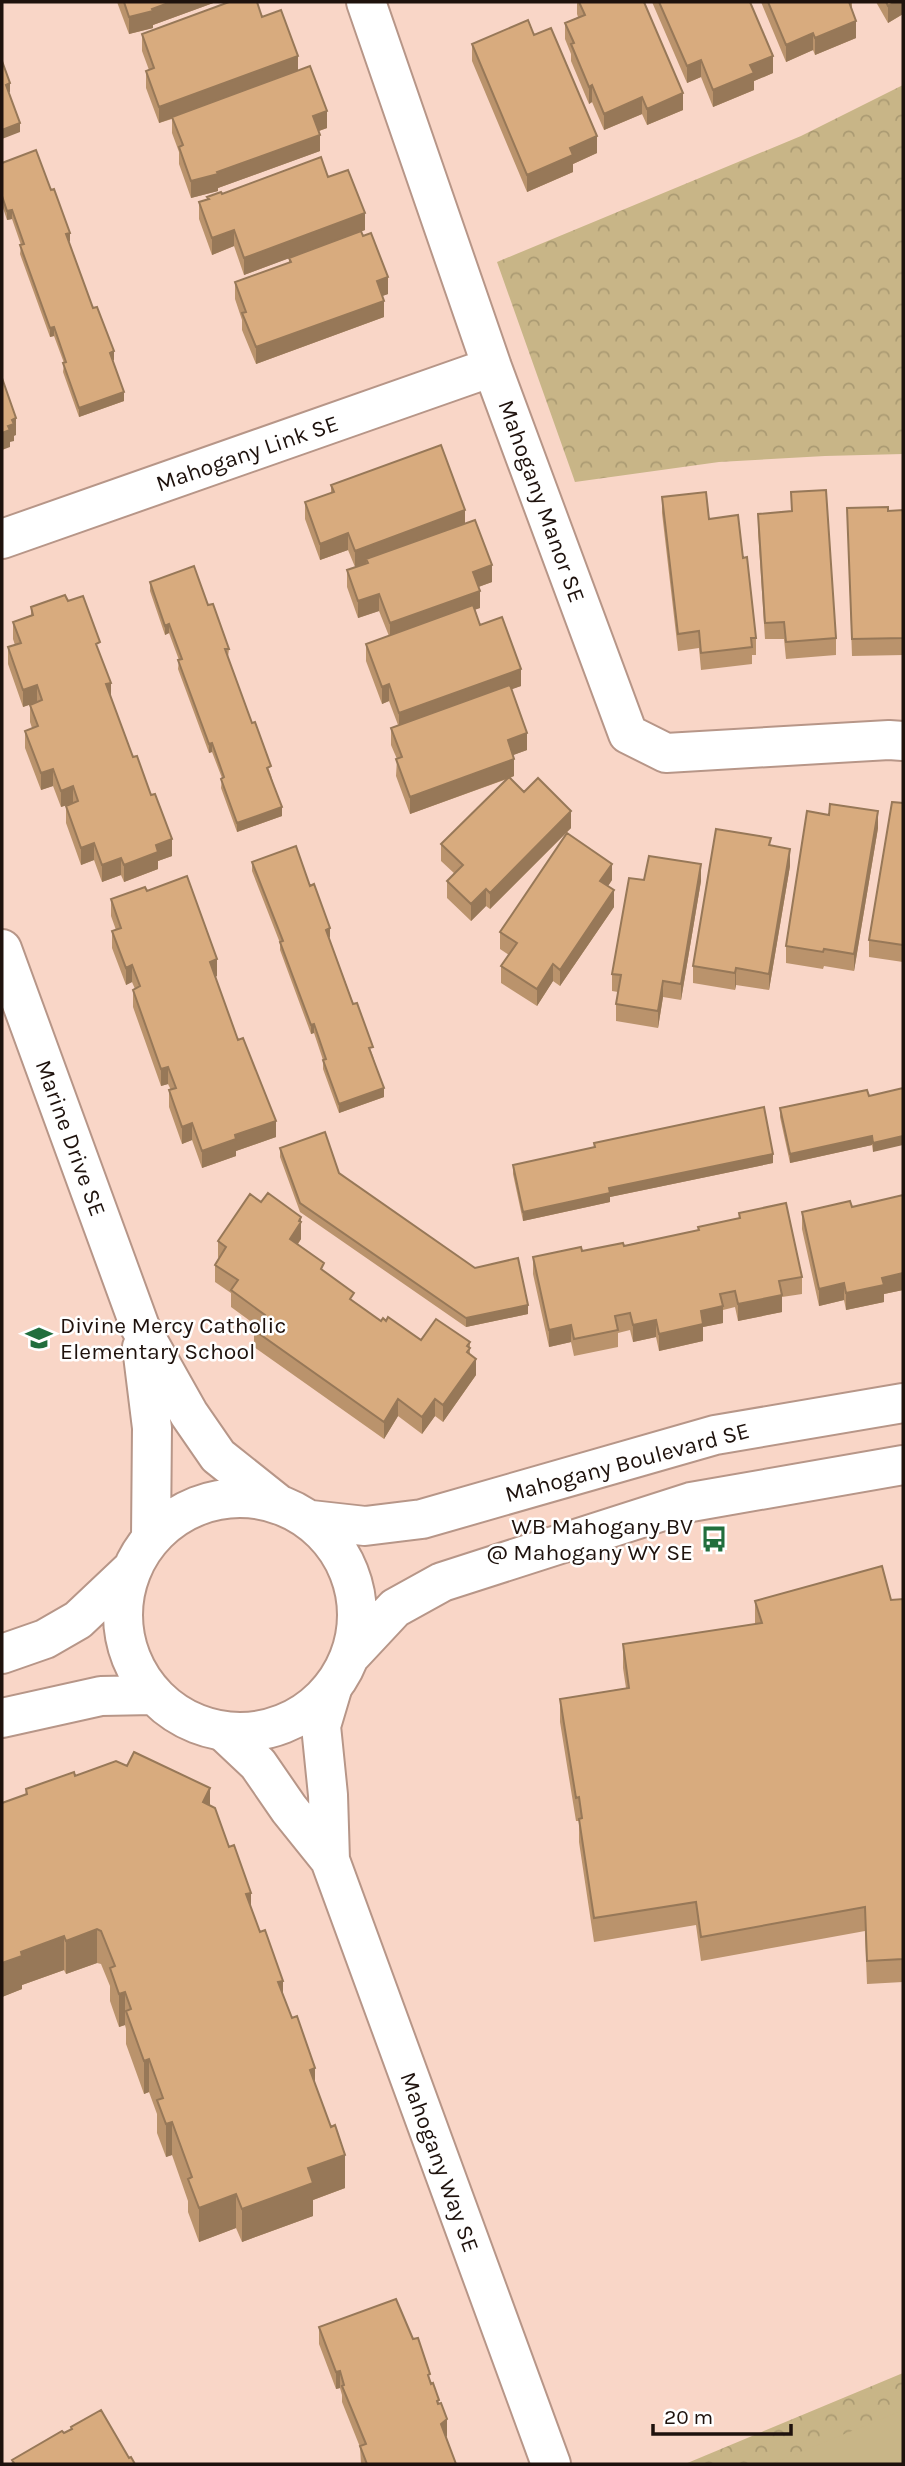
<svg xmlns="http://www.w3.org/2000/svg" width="905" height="2466" font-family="Karla,sans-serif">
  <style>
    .park { fill: url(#park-crowns) }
    .pitch { fill: #c8b587 }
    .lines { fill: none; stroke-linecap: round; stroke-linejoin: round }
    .street-casing { stroke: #b79688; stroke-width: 42 }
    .secondary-casing { stroke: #b79688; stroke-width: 42 }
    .street { stroke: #fff; stroke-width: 38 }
    .secondary { stroke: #fff; stroke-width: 38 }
    .wall { fill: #ba936c }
    .shaded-wall { fill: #977858 }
    .building { fill: #d8ab7e; stroke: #977858; stroke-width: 2 }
    .labels { text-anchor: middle; stroke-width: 5; stroke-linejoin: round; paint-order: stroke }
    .street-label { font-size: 23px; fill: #1e120d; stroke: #fff }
    .poi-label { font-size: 23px; fill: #1e120d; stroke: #fff; text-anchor: start }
  </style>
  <defs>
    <pattern id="park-crowns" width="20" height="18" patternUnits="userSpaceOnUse" patternTransform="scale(1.75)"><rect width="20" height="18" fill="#c8b587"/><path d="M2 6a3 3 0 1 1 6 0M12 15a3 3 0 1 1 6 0" fill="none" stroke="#ab9b73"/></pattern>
  </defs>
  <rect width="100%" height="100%" fill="#f9d6c7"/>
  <path class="park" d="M903 85V454L825 456 719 462 575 482 497 262 801 136Z
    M903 2373V2464H685Z"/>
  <path class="pitch" d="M903 2410V2464H771Z"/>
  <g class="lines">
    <g class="street-casing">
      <path id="street" d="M366 2 492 367 628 734 666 753 889 740 903 741
        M2 539 492 367
        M332 1689 321 1726 328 1795 330 1860 551 2464
        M224 1732 258 1764 289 1809 330 1860"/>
    </g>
    <g class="secondary-casing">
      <path id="secondary" d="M2 949 140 1327 189 1414 218 1456 277 1503
        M142 1347 152 1428 151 1537
        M123 1615a117 117 0 1 1 234 0a117 117 0 1 1-234 0Z
        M311 1520 365 1526 422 1519 715 1435 903 1403
        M2 1654 45 1639 78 1620 132 1569
        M352 1654 395 1608 442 1582 691 1502 903 1465
        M2 1718 101 1696 153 1695"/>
    </g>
    <use href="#street" class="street"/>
    <use href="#secondary" class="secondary"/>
  </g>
  <path class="wall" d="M117 2H216L153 25V28L129 34Z
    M577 2H644L683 110 647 125 642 114 604 130 592 102 589 104 571 61V54L565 39V23L578 17 577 14Z
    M652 2H750L773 73 754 81V90L713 107 701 77 687 83Z
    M761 2H852V7H851L856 38 815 55 813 50 786 62Z
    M876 2H903V14L888 23Z
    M262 17 298 71 327 128 319 131 320 151 218 188V191L191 198 179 164V152L172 133V119L159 123 146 88V71L149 70 142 51V34Z
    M534 35 597 153 573 164V172L527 192 472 61V44Z
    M2 163 70 241 69 242 93 308 114 360 112 361 124 401 79 417 63 372 64 363 54 336 50 337 20 254 21 245 12 219 7 220 2 205Z
    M328 177 365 230 320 247 388 294 382 296 384 317 256 364 242 330V320L235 299V282L289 263V258L244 275 234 246 212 255 199 219V202L207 199V197Z
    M331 485 465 523 492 582 478 587 480 608 475 609 480 625 521 686 511 689 527 750 513 755 514 776 510 778 524 792 571 828 490 909 486 906 471 921 447 898V881L455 874 441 861V844L507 779 410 814 396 776 397 759 391 745V728L398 725 389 701 382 704 366 661V644L389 636 379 611 358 618 347 587V570L355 567 348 550 320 560 305 519V502L331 493Z
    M791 492 836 638V655L786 659 784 639H765L758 531V514L791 511Z
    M662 497 709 519 743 558 756 638V655H752V664L701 670 699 648 678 651 662 513Z
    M847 508 888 511 903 510V655L852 656Z
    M150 582 208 605 229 649 228 657 271 775 282 816 237 832 221 788 222 778 212 752 209 753 178 669 179 660 169 633 165 635 150 591Z
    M68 601 100 654 111 697 133 757 172 856 158 861V869L124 882 121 875 102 882 94 860 81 865 66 823V806L73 803 61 807 53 786 41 790 25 748V731L32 728 30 722V705L37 702 23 707 8 664V647L15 645 13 639V622L31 615V607Z
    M903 803V962L869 957V940Z
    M829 815 878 828 854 971 824 966 823 969 786 963V946Z
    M771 846 790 866 769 990 736 985 735 990 693 983V966Z
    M252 862 310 886 330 937 329 938 373 1056 384 1097 339 1113 323 1069V1060L314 1033 311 1034 280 950V943L252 871Z
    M612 880 608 886 614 907 560 986 553 981 537 1006 501 983V966L509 955 500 949V932Z
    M644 880 701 881 681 1000 663 997 658 1028 616 1021V1004L618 992 612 991V974Z
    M147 891 217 976 215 977 238 1040 276 1137 236 1151V1156L202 1168 192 1140 182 1144 169 1107V1090H171L168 1084 161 1086 133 1007V990L135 989 132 982 126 985 112 948V931L116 930 111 916V899Z
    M903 1088 873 1152 872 1145 790 1163 780 1117V1108L869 1096Z
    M594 1143 773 1163 610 1197V1202L523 1221 513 1174V1165L594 1147Z
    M280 1148 339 1173 528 1314 466 1327 300 1212 280 1157Z
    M903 1195V1290L884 1294V1302L846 1310 844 1300 819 1306 802 1229V1212L852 1207Z
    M261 1202 301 1217V1239L298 1244 354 1302 381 1321 421 1340 470 1342V1354L476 1375 443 1422 435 1416 422 1434 398 1416 384 1439 254 1347V1330L257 1326 231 1307V1293L215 1282V1265L219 1259 218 1257V1241Z
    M739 1213 802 1277V1294L782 1297V1312L738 1321 735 1307 723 1310V1323L703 1327V1341L659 1351 656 1337 633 1342 630 1330 618 1333V1347L574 1356 571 1342 549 1347 533 1274V1257L624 1246 698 1231V1227L739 1218Z
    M903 1599V1982L867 1984 865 1931 701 1961 696 1925 594 1942 579 1842V1821H576L560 1722V1699L626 1688 623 1668V1644L755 1624V1601L891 1600Z
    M75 1776 210 1806 251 1908 315 2083 345 2188 313 2200V2216L242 2242 236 2228 199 2242 188 2212V2201L172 2155 166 2157 157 2133V2114L149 2092 144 2094 126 2044V2029L125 2025 119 2027 110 2001V1986L101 1964 97 1963 66 1974 64 1970 22 1985V1989L2 1997 26 1789Z
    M319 2327 430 2381 439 2403 447 2436 446 2437 456 2464H361L360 2447 342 2402V2395L340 2388 336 2389 319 2344Z"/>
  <path class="shaded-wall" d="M171 2H216L153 25V28L129 34V17Z
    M896 2H903V14L888 23V6Z
    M856 21V38L815 55V38Z
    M813 33V50L786 62V45Z
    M298 56V73L159 123V107Z
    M773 56V73L754 81V90L713 107V90L750 65Z
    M701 60V77L687 83V66Z
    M10 83V92L6 94V85Z
    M592 85V102L589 104V87Z
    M683 93V110L647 125V109Z
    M642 97V114L604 130V114Z
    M327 111V128L313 133V116Z
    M20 123V132L2 139V130Z
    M320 135V151L218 188V191L191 198V181Z
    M597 136V153L573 164V172L527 192V175L570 148Z
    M12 210V219L7 220V211Z
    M365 213V230L244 275V258Z
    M234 230V246L212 255V238Z
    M70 233V241L66 243V234Z
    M388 277V294L377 298V281Z
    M384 301V317L256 364V347Z
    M54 327V336L50 337V328Z
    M114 351V360L110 362V353Z
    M124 392V401L79 417V408Z
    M16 418V435L14 436V441L10 442V447L2 450V433L12 420Z
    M465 510V527L366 559V563L355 567V551Z
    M348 533V550L320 560V544Z
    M492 565V582L473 589V572Z
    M480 591V608L390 640V623Z
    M379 594V611L358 618V601Z
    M169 624V633L165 635V626Z
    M521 669V686L399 730V713Z
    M111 683V700L106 684Z
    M389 684V701L382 704V687Z
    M37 685V702L23 707V690Z
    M527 733V750L508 757V740Z
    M212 743V752L209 753V744Z
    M514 759V776L410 814V797Z
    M53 769V786L41 790V773Z
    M73 786V803L61 807V791Z
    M282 807V816L237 832V823Z
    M571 811V828L490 909V893Z
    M878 811V828L854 971V954Z
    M172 839V856L158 861V869L124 882V865L156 845Z
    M94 843V860L81 865V848Z
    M790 849V866L769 990V974Z
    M121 858V875L102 882V865Z
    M612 864V880L600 898V881Z
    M701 864V881L681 1000V984Z
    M486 889V906L471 921V904Z
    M614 890V907L560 986V970Z
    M330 928V937L326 939V930Z
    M217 959V976L210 979V962Z
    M553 964V981L537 1006V989Z
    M132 965V982L126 985V968Z
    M736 968V985L735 990V973Z
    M663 981V997L658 1028V1011Z
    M314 1024V1033L311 1034V1025Z
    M168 1067V1084L161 1086V1069Z
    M384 1088V1097L339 1113V1104Z
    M276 1121V1137L236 1151V1156L202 1168V1151L235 1135Z
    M192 1123V1140L182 1144V1127Z
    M872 1136V1145L790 1163V1154Z
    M903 1136V1145L873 1152V1143Z
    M773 1154V1163L610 1197V1202L523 1221V1212L609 1188Z
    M301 1217V1239L290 1255V1239Z
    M903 1273V1290L884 1294V1302L846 1310V1293L882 1278Z
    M844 1283V1300L819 1306V1289Z
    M782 1295V1312L738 1321V1304Z
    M528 1305V1314L466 1327V1318Z
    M723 1306V1323L703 1327V1341L659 1351V1334L701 1311Z
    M656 1320V1337L633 1342V1325Z
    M571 1325V1342L549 1347V1330Z
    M476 1359V1375L443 1422V1405Z
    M398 1399V1416L384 1439V1422Z
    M435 1399V1416L422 1434V1417Z
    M210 1788V1821L203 1802Z
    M251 1893V1926L246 1894Z
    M97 1929V1963L66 1974V1941Z
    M64 1936V1970L22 1985V1989L2 1997V1963L21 1952Z
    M283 1981V2014L278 1982Z
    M125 1992V2025L119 2027V1994Z
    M149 2059V2092L144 2094V2061Z
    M315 2068V2101L310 2070Z
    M172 2122V2155L166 2157V2124Z
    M345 2155V2188L313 2200V2216L242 2242V2209L308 2168Z
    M236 2194V2228L199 2242V2208Z
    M340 2371V2388L336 2389V2372Z
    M447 2419V2436L441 2441V2424Z"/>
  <path class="building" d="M124 2H171L152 9 153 11 129 17Z
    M229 2H257L262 17 281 10 298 56 159 107 146 71 154 68 142 34Z
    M579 2H644L683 93 647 109 642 97 604 114 592 85 589 87 571 44 574 43 565 23 585 15Z
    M659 2H750L773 56 750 65 754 73 713 90 701 60 687 66Z
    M768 2H849L856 21 815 38 813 33 786 45Z
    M886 2H896L888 6Z
    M528 20 534 35 551 28 597 136 570 148 573 155 527 175 472 44Z
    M2 61 10 83 6 85 20 123 2 130Z
    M310 66 327 111 313 116 320 135 217 172 218 174 191 181 179 147 183 145 172 117Z
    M36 150 51 190 54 189 70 233 66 234 93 308 97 307 114 351 110 353 124 392 79 408 63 363 66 362 54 327 50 328 20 245 24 244 12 210 7 211 2 196V163Z
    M321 157 328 177 348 170 365 213 244 258 234 230 212 238 199 202 209 199 207 197 221 192 222 194Z
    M361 231 363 236 371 233 388 277 377 281 384 301 256 347 242 313 246 312 235 282 291 262 289 258Z
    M2 378 16 418 12 420 14 424 8 426 10 430 2 433Z
    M441 445 465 510 355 551 348 533 320 544 305 502 334 492 331 485Z
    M826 490 836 638 786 642 784 622 765 623 758 514 792 511 791 492Z
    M706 492 709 519 738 515 743 558 747 557 756 638H751L752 647 701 653 699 631 678 634 662 497Z
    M888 507V511L903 510V638L852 639 847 508Z
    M475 520 492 565 473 572 480 591 390 623 379 594 358 601 347 570 368 563 366 559Z
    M194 566 208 605 213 604 229 649H225L252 723 255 722 271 766 267 768 282 807 237 823 221 779 224 777 212 743 209 744 178 660 182 659 169 624 165 626 150 582Z
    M65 595 68 601 83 596 100 642 96 644 111 683 106 684 133 757 137 756 151 795 155 794 172 839 156 845 158 852 124 865 121 858 102 865 94 843 81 848 66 806 78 801 73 786 61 791 53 769 41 773 25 731 38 726 30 705 42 700 37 685 23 690 8 647 21 643 13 622 33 615 31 607Z
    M473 605 480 625 502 617 521 669 399 713 389 684 382 687 366 644Z
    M510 685 527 733 508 740 514 759 410 797 396 759 402 757 391 728Z
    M509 777 524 792 538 778 571 811 490 893 486 889 471 904 447 881 463 865 441 844Z
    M892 802 903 803V945L869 940Z
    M830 804 878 811 854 954 824 949 823 952 786 946 807 811 829 815Z
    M716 829 771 838 769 845 790 849 769 974 736 968 735 973 693 966Z
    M567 833 612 864 600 881 614 890 560 970 553 964 537 989 501 966 517 943 500 932Z
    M296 846 310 886 314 884 330 928 326 930 353 1004 357 1003 373 1047 369 1048 384 1088 339 1104 323 1060 326 1059 314 1024 311 1025 280 942 283 941 252 862Z
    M649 856 701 864 681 984 663 981 658 1011 616 1004 621 975 612 974 629 878 644 880Z
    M187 876 217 959 210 962 238 1040 243 1038 276 1121 235 1135 236 1139 202 1151 192 1123 182 1127 169 1090 176 1088 168 1067 161 1069 133 990 140 986 132 965 126 968 112 931 121 928 111 899 145 887 147 891Z
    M903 1088V1136L873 1143 872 1136 790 1154 780 1108 867 1090 869 1096Z
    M764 1107 773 1154 609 1188 610 1193 523 1212 513 1165 595 1147 594 1143Z
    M325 1132 339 1173 475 1268 518 1258 528 1305 466 1318 300 1203 280 1148Z
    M268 1193 301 1217 299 1221 301 1222 290 1239 324 1263 321 1269 354 1293 350 1299 381 1321 383 1318 386 1321 388 1317 421 1340 436 1319 470 1342 467 1346 470 1348 467 1352 476 1359 443 1405 435 1399 422 1417 398 1399 384 1422 254 1330 265 1315 231 1290 238 1280 215 1265 226 1247 218 1241 250 1194 261 1202Z
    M903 1195V1273L882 1278 884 1285 846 1293 844 1283 819 1289 802 1212 850 1201 852 1207Z
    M786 1203 802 1277 779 1281 782 1295 738 1304 735 1291 720 1294 723 1306 701 1311 703 1324 659 1334 656 1320 633 1325 630 1313 615 1316 618 1330 574 1339 571 1325 549 1330 533 1257 581 1247 582 1251 623 1243 624 1246 699 1230 698 1227 740 1218 739 1213Z
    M882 1566 891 1600 903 1599V1959L867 1961 865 1907 701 1937 696 1902 594 1918 579 1819 582 1818 579 1797 576 1798 560 1699 629 1688 623 1644 762 1623 755 1601Z
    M134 1752 210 1788 203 1802 215 1808 229 1847 234 1845 251 1893 246 1894 260 1932 265 1930 283 1981 278 1982 292 2018 297 2016 315 2068 310 2070 331 2127 335 2125 345 2155 308 2168 313 2183 242 2209 236 2194 199 2208 188 2179 192 2177 172 2122 166 2124 157 2100 163 2098 149 2059 144 2061 126 2011 131 2009 125 1992 119 1994 110 1968 115 1966 101 1931 97 1929 66 1941 64 1936 21 1952 22 1956 2 1963V1803L27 1794 26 1789 74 1772 75 1776 116 1761 127 1766Z
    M396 2299 413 2339 418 2338 430 2374 428 2375 431 2384 433 2383 439 2400 437 2401 438 2404 441 2403 447 2419 441 2424 456 2464H367L360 2446 366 2444 342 2386 344 2385 340 2371 336 2372 319 2327Z
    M101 2410 129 2458 131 2457 135 2464H11L14 2463 12 2460 62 2431 64 2433 72 2429 71 2427Z"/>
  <defs>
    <g id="school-bare" transform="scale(2.1)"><path d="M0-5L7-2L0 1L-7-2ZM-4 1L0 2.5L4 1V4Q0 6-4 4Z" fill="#216e3d" stroke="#fff" stroke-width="2.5" paint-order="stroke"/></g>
    <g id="bus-bare" transform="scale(2.1)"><path d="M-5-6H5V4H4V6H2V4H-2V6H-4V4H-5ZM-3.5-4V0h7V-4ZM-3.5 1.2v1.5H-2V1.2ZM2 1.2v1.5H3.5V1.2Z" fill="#216e3d" stroke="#fff" stroke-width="2.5" paint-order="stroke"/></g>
  </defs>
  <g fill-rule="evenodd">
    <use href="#school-bare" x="39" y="1338"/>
    <use href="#bus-bare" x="714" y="1539"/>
  </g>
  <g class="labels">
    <g class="street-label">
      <text transform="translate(247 453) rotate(-19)" y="8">Mahogany Link SE</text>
      <text transform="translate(542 501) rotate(70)" y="8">Mahogany Manor SE</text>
      <text transform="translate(71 1138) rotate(70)" y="8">Marine Drive SE</text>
      <text transform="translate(627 1462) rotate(-15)" y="8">Mahogany Boulevard SE</text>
      <text transform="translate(440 2162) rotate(70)" y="8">Mahogany Way SE</text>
    </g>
    <g class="poi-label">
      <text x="60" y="1333">Divine Mercy Catholic<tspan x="60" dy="26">Elementary School</tspan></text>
      <text x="693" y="1534" text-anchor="end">WB Mahogany BV<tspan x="693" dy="26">@ Mahogany WY SE</tspan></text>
    </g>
  </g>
  <rect width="905" height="2466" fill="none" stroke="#1e120d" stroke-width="7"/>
  <path d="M653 2424v10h138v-10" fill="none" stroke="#1e120d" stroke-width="3.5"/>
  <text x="664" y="2424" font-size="21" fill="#1e120d" stroke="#ffffff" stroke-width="5" paint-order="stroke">20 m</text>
</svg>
